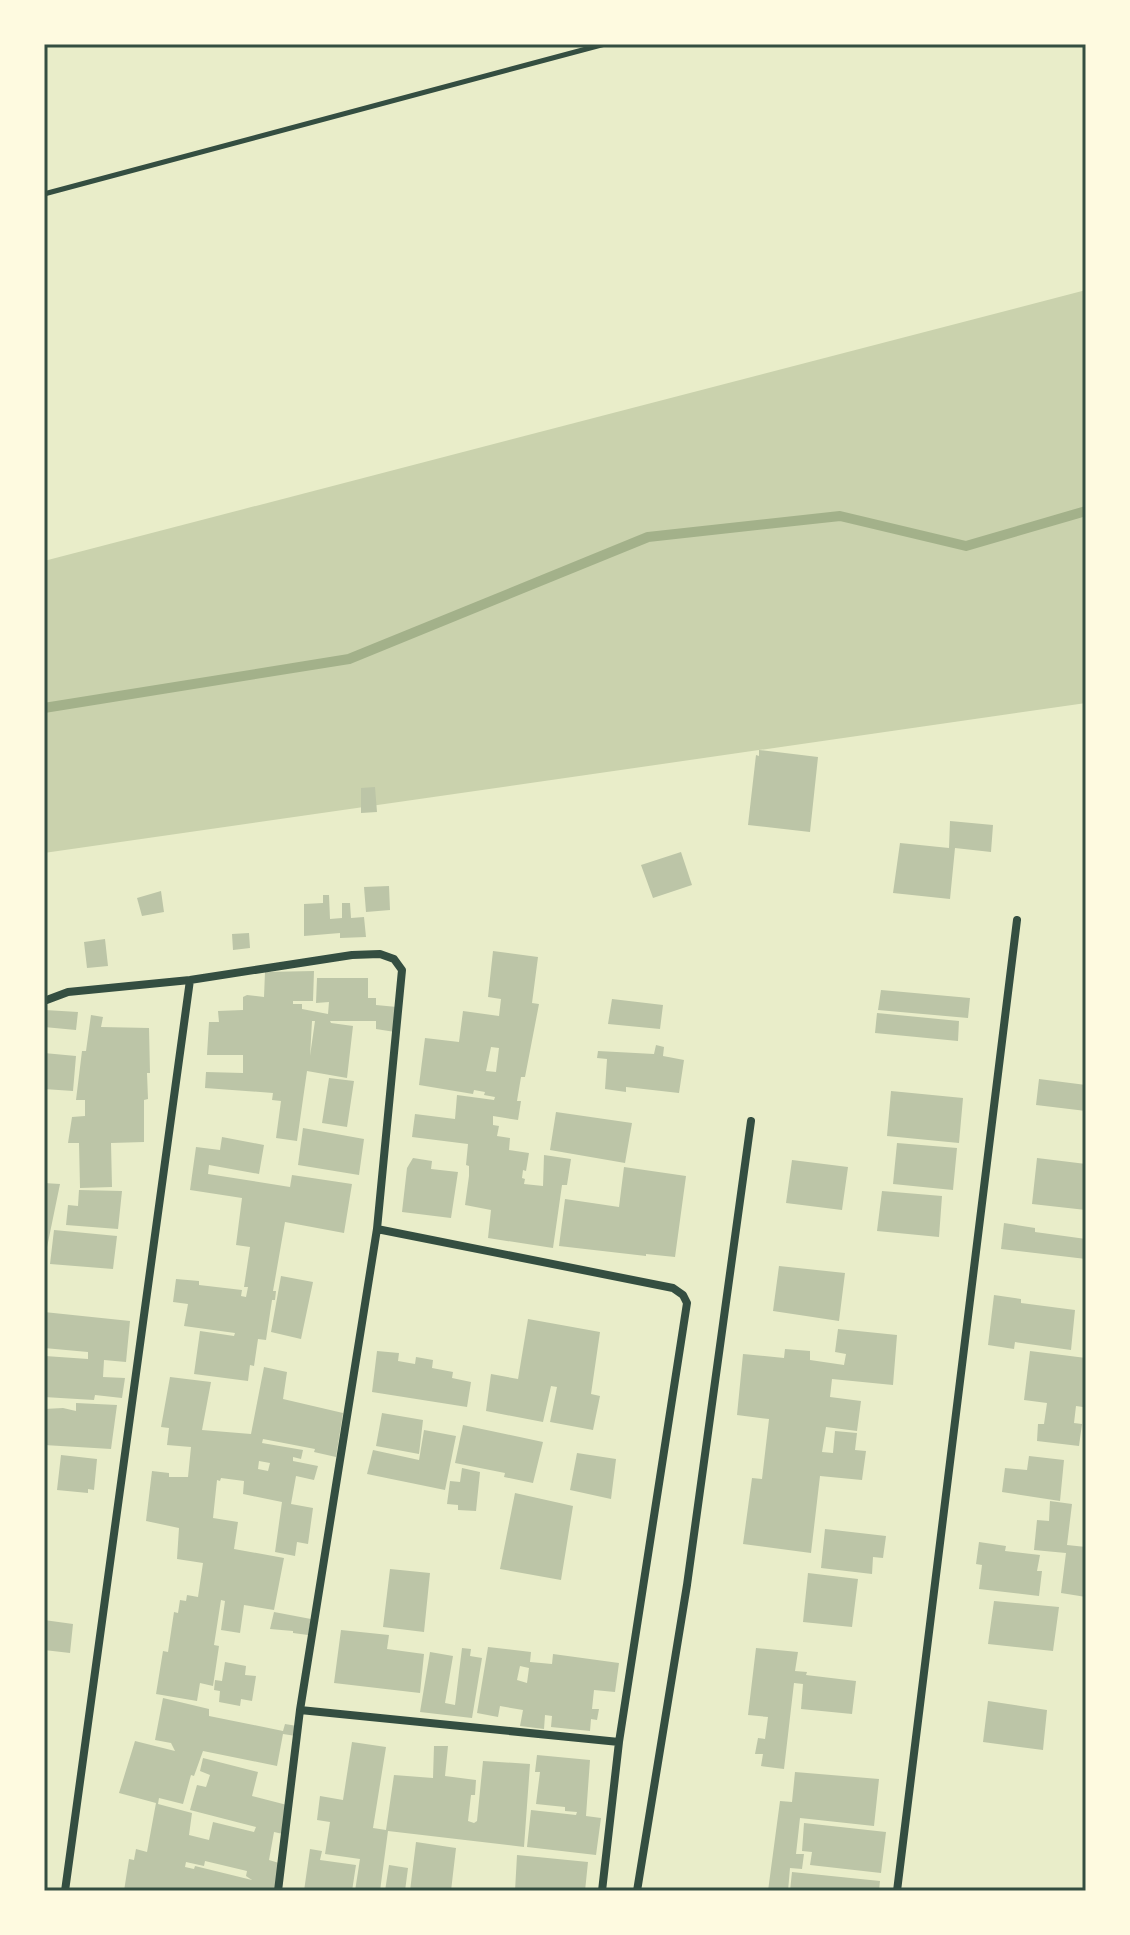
<svg xmlns="http://www.w3.org/2000/svg" width="1130" height="1935" font-family="'Times New Roman',serif">
  <style>
    .green { fill: #cad2ad }
    .lines { fill: none; stroke-linecap: round; stroke-linejoin: round }
    .stream { stroke: #a3b18a; stroke-width: 10 }
    .building { fill: #bcc5a7; fill-rule: evenodd }
    .path { stroke: #344e41; stroke-width: 5 }
    .minor { stroke: #344e41; stroke-width: 8 }
    .neatline { fill: none; stroke: #344e41; stroke-width: 3 }
  </style>
  <rect width="100%" height="100%" fill="#e9edc9"/>
  <path class="green" d="M1086 290V703L44 853V561Z"/>
  <g class="lines">
    <path class="stream" d="M44 708 349 659 648 537 840 516 966 546 1086 511"/>
  </g>
  <path class="building" d="M759 750 818 757 810 832 748 825 756 755 759 756Z
    M375 787 377 812 361 813V788Z
    M950 821 993 825 991 852 955 848 950 899 893 893 900 843 949 848Z
    M681 852 692 885 653 898 641 865Z
    M389 886 390 910 366 912 364 887Z
    M161 891 164 912 142 916 137 898Z
    M323 895H329L330 919 342 918V903H350L351 918 364 917 366 937 340 938V933L304 936V904L323 903Z
    M249 933 250 948 233 950 232 934Z
    M105 939 108 966 87 968 84 942Z
    M493 951 538 957 532 1003 539 1004 525 1077H521L517 1101H521L518 1120 493 1116V1125L499 1126 497 1136 510 1138 509 1150 529 1153 526 1171 523 1170 522 1178 525 1179 524 1184 543 1186 544 1155 571 1159 567 1185H562L553 1248 488 1238 491 1210 465 1205 469 1176V1166L466 1165 468 1144 412 1137 415 1114 455 1119 457 1095 494 1100 495 1097 484 1095 485 1092 474 1090 473 1094 419 1085 425 1038 459 1042 463 1011 499 1016 501 999 488 997ZM491 1047 499 1048 496 1072 486 1071Z
    M314 971 313 1001H293V1004H302V1009L328 1014 329 1002 316 1003 317 978H368V998H376V1005L397 1007 395 1032 376 1029V1021H330L331 1023 353 1026 347 1078 307 1071 297 1141 276 1138 281 1101 272 1100 273 1093 205 1088 206 1072 243 1073V1055H207L209 1022H219L218 1011 243 1010V997L247 995 264 997 265 972ZM312 1021H315L310 1056Z
    M881 990 970 998 968 1018 878 1010Z
    M612 999 663 1005 660 1029 608 1024Z
    M45 1010 78 1012 76 1030 44 1027Z
    M877 1013 959 1021 958 1041 875 1033Z
    M91 1015 103 1017 101 1027 149 1028 150 1073H147L148 1099 144 1100V1142L111 1143 112 1187 80 1188 79 1143H68L72 1117 85 1116V1100H76L82 1051H86Z
    M656 1045 664 1047 663 1056 684 1060 679 1093 626 1087V1092L605 1089 607 1059 597 1058 598 1051 654 1054Z
    M44 1053 76 1056 73 1091 44 1089Z
    M329 1078 354 1081 347 1127 322 1123Z
    M1039 1079 1086 1085V1111L1036 1105Z
    M891 1091 963 1098 959 1143 887 1136Z
    M556 1112 632 1123 625 1163 550 1150Z
    M303 1128 364 1139 359 1175 298 1165Z
    M222 1137 264 1145 259 1174 209 1165 208 1174 290 1187 292 1175 352 1184 344 1233 285 1222 273 1291H276L275 1300H272L266 1340 258 1339 254 1366 250 1365 248 1381 194 1374 200 1331 234 1336 235 1333 184 1326 188 1304 173 1302 176 1279 199 1281V1285L242 1290 241 1296 246 1297 248 1287H244L250 1247 236 1245 242 1198 190 1190 196 1147 220 1150Z
    M897 1143 957 1148 953 1190 893 1184Z
    M413 1158 432 1161 431 1169 458 1172 451 1218 402 1212 407 1168Z
    M1037 1158 1086 1164V1210L1032 1204Z
    M792 1160 848 1167 842 1210 786 1203Z
    M624 1167 686 1176 675 1257 646 1254V1256L559 1246 565 1199 619 1207Z
    M44 1183 60 1184 45 1257 44 1256Z
    M79 1190 122 1191 118 1229 66 1225 68 1205 78 1206Z
    M882 1191 942 1196 939 1237 877 1231Z
    M1004 1223 1035 1228V1232L1086 1239V1259L1001 1249Z
    M54 1230 117 1236 113 1269 50 1264Z
    M779 1266 845 1273 839 1321 773 1311Z
    M281 1276 313 1282 301 1339 271 1332Z
    M994 1295 1021 1299V1303L1075 1310 1071 1350 1015 1342 1014 1349 988 1345Z
    M44 1312 130 1321 126 1362 104 1360 103 1377 125 1378 122 1398 95 1395 94 1400 44 1397 45 1356 88 1359V1352L44 1348Z
    M528 1319 600 1332 591 1394 600 1396 593 1430 550 1422 557 1387 551 1386 543 1422 486 1411 491 1374 518 1379Z
    M838 1329 897 1335 893 1385 832 1379 830 1397 861 1401 857 1431 826 1427 822 1452 833 1453 835 1431 857 1433 855 1450 866 1451 862 1480 820 1476 811 1553 743 1544 752 1478 762 1479 769 1419 737 1415 743 1354 784 1358 785 1349 810 1351V1360L844 1365 846 1354 835 1352Z
    M377 1351 399 1353 398 1361 415 1364 416 1357 433 1360 432 1368 453 1372 452 1378 471 1382 467 1407 372 1392Z
    M1030 1351 1086 1358 1083 1407 1076 1406 1074 1423 1082 1424 1079 1446 1037 1441 1038 1424H1044L1047 1403 1024 1400Z
    M264 1367 287 1372 283 1399 343 1413 336 1457 314 1452 315 1449 263 1439 262 1443 303 1450 301 1459 293 1457V1461L318 1466 314 1480 296 1476 291 1504 313 1508 308 1544 297 1542 295 1556 275 1552 282 1502 243 1494 244 1481 221 1478 220 1481 217 1480 213 1518 238 1522 234 1549 284 1558 274 1610 244 1605 240 1633 221 1630 225 1601 221 1600 214 1645 219 1646 213 1686 200 1683 197 1701 156 1694 163 1651 168 1652 174 1612 178 1613 180 1600 186 1601 187 1595 198 1597 203 1563 177 1559 179 1528 146 1521 152 1471 169 1473V1477H188L191 1447 167 1445 169 1428 161 1427 170 1377 211 1382 202 1430 251 1434ZM259 1461 270 1463 268 1471 258 1469Z
    M76 1403 117 1405 111 1449 44 1445V1409L63 1408 76 1411Z
    M382 1413 423 1420 419 1454 376 1446Z
    M463 1425 543 1442 533 1483 504 1477 505 1473 455 1463Z
    M424 1430 456 1436 445 1490 367 1474 373 1450 419 1460Z
    M577 1453 616 1459 611 1499 570 1490Z
    M61 1455 97 1459 94 1490 88 1489V1493L57 1490Z
    M1029 1456 1064 1460 1060 1501 1002 1492 1005 1468 1027 1470Z
    M462 1468 480 1472 476 1511 458 1510V1505L447 1504 450 1481 460 1482Z
    M515 1493 573 1506 561 1580 500 1569Z
    M1050 1501 1072 1504 1067 1545 1086 1547V1597L1061 1593 1066 1553 1034 1550 1037 1520 1049 1521Z
    M825 1529 886 1536 883 1558 873 1557 872 1574 821 1568Z
    M979 1542 1006 1546 1005 1551 1040 1555 1037 1571H1042L1039 1596 979 1589 982 1565 976 1564Z
    M390 1569 430 1573 424 1632 383 1627Z
    M808 1573 858 1579 852 1627 803 1622Z
    M994 1601 1059 1607 1053 1651 988 1644Z
    M274 1612 311 1619 308 1635 293 1633V1631L270 1629Z
    M44 1620 73 1624 70 1653 44 1650Z
    M341 1630 389 1635 387 1649 424 1654 420 1693 334 1683Z
    M488 1647 531 1652 530 1662 552 1664 553 1654 619 1663 615 1692 594 1690 592 1709H599L597 1720 591 1719 590 1731 551 1727 552 1716 545 1715 544 1729 520 1726 523 1710 500 1706 498 1717 477 1713ZM520 1666 529 1668 527 1683 517 1680Z
    M462 1648 471 1649 470 1656 482 1658 472 1718 420 1712 430 1652 453 1656 445 1703 455 1705Z
    M756 1648 798 1652 795 1671 807 1672 806 1675 856 1681 852 1714 801 1709 803 1684 794 1683 784 1769 761 1766 763 1754H755L758 1738 765 1739 768 1717 748 1715Z
    M225 1662 246 1666 245 1675 256 1676 252 1701 241 1699 240 1706 219 1702 220 1691 214 1690 215 1680 222 1681Z
    M163 1698 209 1709V1716L283 1731 285 1724 297 1726 296 1736 283 1734 277 1766 203 1751 194 1776 191 1775 183 1804 159 1798 158 1804 192 1813 189 1835 209 1840 213 1822 254 1832 256 1827 190 1810 197 1785 206 1787 210 1775 200 1771 203 1758 258 1772 252 1796 287 1805 283 1834 274 1832 269 1860 279 1863 275 1891H124L129 1859 134 1860 136 1849 147 1852 156 1803 119 1793 135 1741 175 1751 171 1743 155 1740ZM205 1861 247 1871 246 1876 252 1880 195 1866 194 1869 185 1867 186 1862 204 1866Z
    M988 1701 1047 1710 1043 1750 983 1742Z
    M352 1742 386 1747 373 1828 386 1830 394 1775 433 1778 434 1746H448L445 1776 476 1780 475 1795H471L468 1821 474 1823 477 1821 483 1761 530 1764 524 1847 388 1831 380 1891H355L360 1859 325 1854 330 1822 317 1820 320 1796 343 1800Z
    M537 1755 590 1760 586 1816 601 1818 596 1855 527 1847 531 1810 576 1815 577 1812 565 1811V1807L536 1804 540 1772H535Z
    M795 1772 879 1779 874 1826 800 1818 796 1854H804L802 1869 790 1868 788 1891H768L780 1801 792 1802Z
    M804 1823 886 1832 881 1873 810 1865 812 1852 802 1851Z
    M416 1842 456 1848 451 1891H410Z
    M310 1849 322 1851 320 1860 356 1865 352 1891H304Z
    M517 1855 588 1862 585 1891H515Z
    M389 1865 408 1868 405 1891H385Z
    M792 1872 880 1881 879 1891H790Z"/>
  <g class="lines">
    <path class="path" d="M44 194 605 44"/>
    <path class="minor" d="M44 1001 68 992 190 980 352 955 380 954 394 959 402 970 377 1229 300 1710 278 1891
      M377 1229 673 1288 683 1295 687 1303 619 1742 602 1891
      M300 1710 619 1742
      M65 1891 190 980
      M637 1891 687 1585 751 1121
      M897 1891 1017 920"/>
  </g>
  <rect width="1130" height="1935" fill="none" stroke="#fefae0" stroke-width="92"/>
  <rect x="46" y="46" width="1038" height="1843" class="neatline"/>
</svg>
